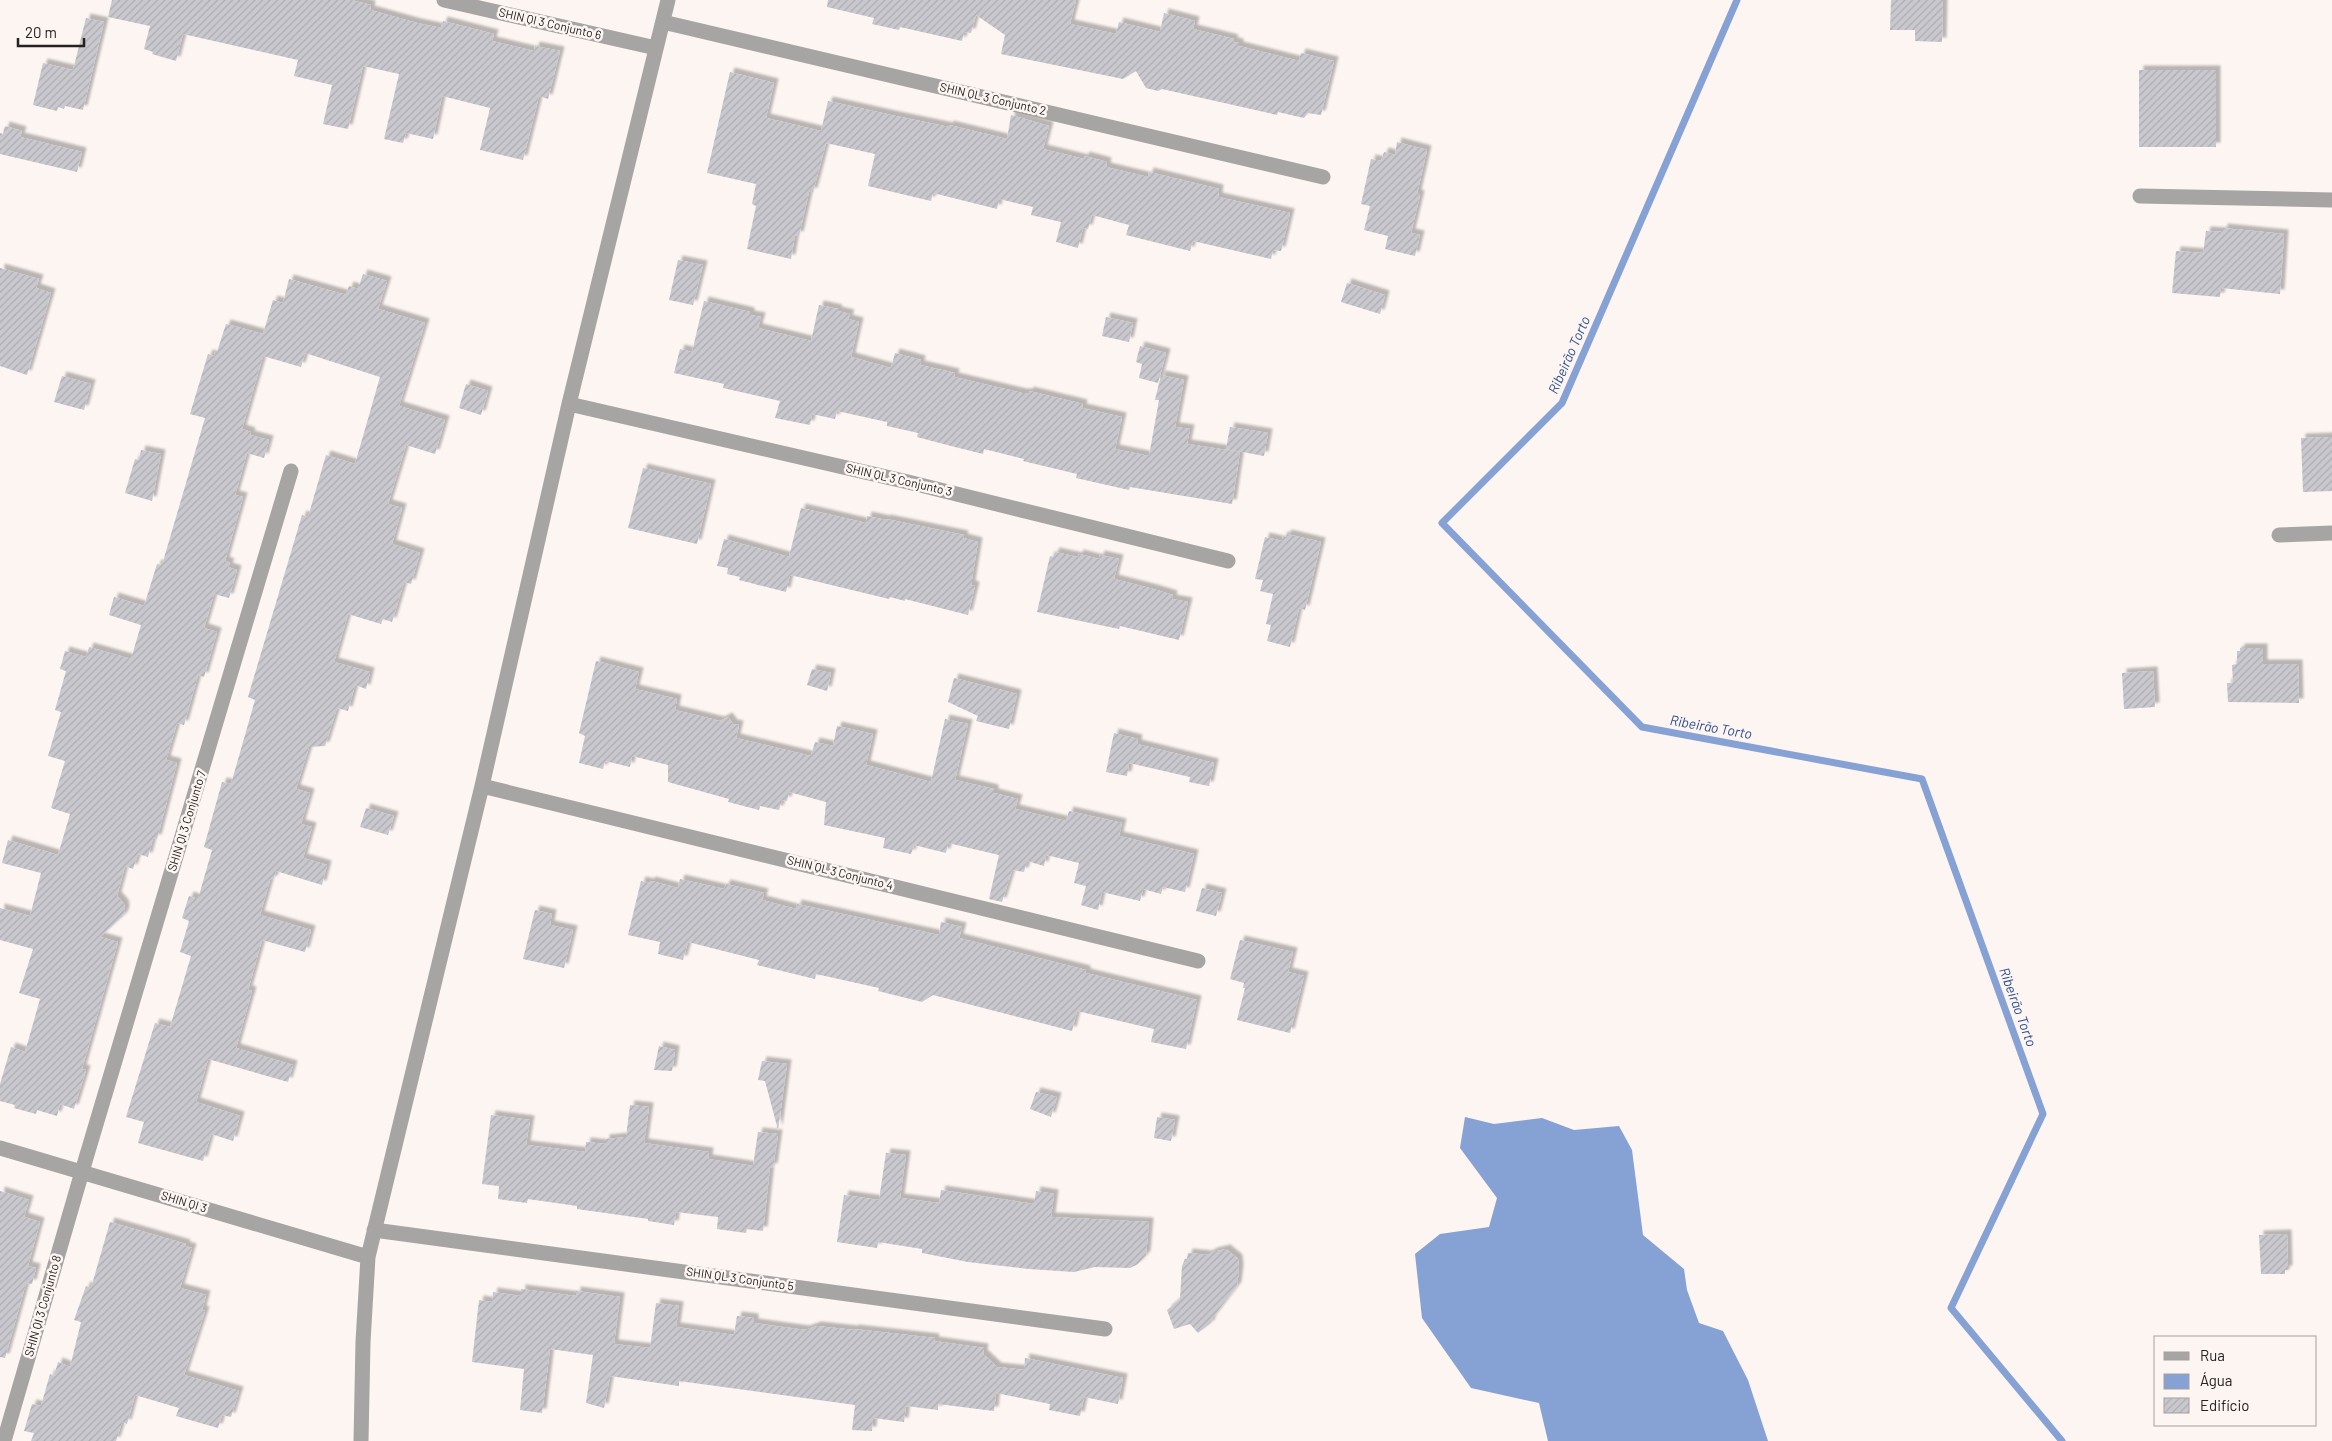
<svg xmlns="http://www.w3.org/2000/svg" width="2332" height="1441" font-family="Barlow,sans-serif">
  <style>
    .water { fill: #86a1d3 }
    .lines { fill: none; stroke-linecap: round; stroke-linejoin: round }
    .stream { stroke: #86a1d3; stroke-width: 7 }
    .building { fill: url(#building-hatch); filter: url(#shadow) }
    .minor { stroke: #a7a4a4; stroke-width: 15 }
    .labels { text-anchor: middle; stroke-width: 5; stroke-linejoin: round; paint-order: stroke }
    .street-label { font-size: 12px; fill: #252221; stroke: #fcf5f2 }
    .water-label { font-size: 14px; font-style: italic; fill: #2f4f8d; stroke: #fcf5f2 }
  </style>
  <defs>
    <pattern id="building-hatch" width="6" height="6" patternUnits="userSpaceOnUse" patternTransform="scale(1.25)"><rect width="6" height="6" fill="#c9c8ce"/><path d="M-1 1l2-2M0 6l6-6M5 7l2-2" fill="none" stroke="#acacb1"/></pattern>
    <filter id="shadow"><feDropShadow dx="4.5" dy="-4.5" stdDeviation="1" flood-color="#0004"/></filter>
  </defs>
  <rect width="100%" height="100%" fill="#fcf5f2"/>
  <path class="water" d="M1465 1117 1494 1124 1542 1118 1574 1130 1619 1126 1632 1150 1643 1235 1684 1269 1687 1290 1699 1323 1723 1331 1748 1380 1768 1441H1548L1539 1403 1471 1388 1422 1318 1415 1254 1440 1234 1489 1227 1497 1198 1460 1148Z"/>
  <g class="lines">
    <path class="stream" d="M1737 0 1562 403 1442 523 1642 727 1922 779 2043 1114 1951 1308 2062 1441"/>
  </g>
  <path class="building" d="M112 0H351L371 5 370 10 417 23 441 28 443 21 494 34 492 41 534 51 535 46 560 51 548 99 539 96 523 160 480 150 490 108 442 96 433 139 406 133 403 143 384 139 399 74 363 66 348 129 323 124 332 85 294 76 298 60 183 34 176 61 152 54 153 52 144 49 150 26 108 17Z
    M828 0H1076L1070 24 1116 34 1119 22 1160 32 1164 13 1195 21 1193 29 1234 39 1233 42 1239 43V46L1299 61 1301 53 1334 61 1321 115 1308 113 1304 118 1278 112 1277 115 1162 89 1158 91 1146 88 1136 71 1123 79 1001 54 1005 35 976 15 971 33 964 32 962 41 900 27 899 30 872 24 874 18 827 7Z
    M1891 0H1943L1942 42 1915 41V30H1890Z
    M86 18 104 22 83 110 65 106 64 109 58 107 57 111 33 105 43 63 73 70Z
    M2139 70H2216V147H2139Z
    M730 72 774 83 766 118 821 131 828 101 891 115 949 127V125L1007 139 1011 115 1049 126 1043 149 1084 159 1085 156 1107 162 1106 167 1148 177 1149 172 1219 189 1218 197 1290 213 1281 251 1273 250 1271 259 1193 241 1190 251 1126 235 1129 225 1092 215 1088 229 1083 228 1078 248 1056 242 1061 222 1031 215 1033 207 999 199 997 209 933 193 931 201 868 186 875 154 826 143 813 192H809L799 236 795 235 791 259 747 249 756 206 752 204 756 184 707 173Z
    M5 126 22 131 20 137 82 152 77 172 0 154V133L3 134Z
    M1397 142 1427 150 1417 194 1420 195 1411 233 1420 235 1415 256 1385 249 1388 236 1364 230 1370 206 1361 204 1371 159 1381 161 1384 152 1395 155Z
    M2223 228 2284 234 2280 294 2221 288 2220 297 2172 293 2176 251 2203 253 2206 231 2223 232Z
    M678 260 703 265 693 305 669 300Z
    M0 268 39 279 36 288 51 293 27 375 0 366Z
    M363 274 387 281 378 309 425 323 399 406 445 420 435 454 406 445 388 504 402 508 392 544 420 553 411 584 404 582 392 622 383 619 381 624 348 614 334 662 370 672 366 689 355 685 348 711 337 708 325 746 309 747 296 789 310 793 301 824 312 827 303 858 327 865 322 885 276 871 273 880H270L260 915 311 930 305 952 262 940 248 990 252 991 236 1048 293 1065 288 1082 208 1059 196 1102 240 1116 233 1141 211 1134 203 1161 138 1143 144 1122 126 1117 155 1023 170 1027 191 956 180 952 189 921 182 918 189 896 198 899 212 850 204 847 222 782 231 784 255 700 248 697 302 515 308 517 326 455 355 464 380 377 305 353 301 367 263 356 242 429 251 432 250 435 269 440 264 458 247 453 235 495 243 497 225 561 230 563 228 567 237 570 229 598 214 594 204 628 217 632 204 677 198 675 184 725 177 723 166 760 177 763 157 839 153 838 148 857 138 854 133 869 125 866 117 896 124 904 125 910 123 916 100 937 118 942 82 1069 86 1070 74 1109 60 1104 57 1116 37 1110 36 1114 14 1108 15 1105 0 1101V1084L11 1047 25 1052 40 999 19 993 33 949 0 940V908L30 916 41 873 2 863 8 840 58 855 70 814 51 808 65 761 48 756 61 712 55 710 66 671 60 669 65 651 86 657 89 647 131 659 141 625 109 615 114 597 144 606 157 564 162 565 205 418 190 414 208 354 214 356 215 352H217L226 324 263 334 273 300 283 303 289 279 346 295 349 286 358 289Z
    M1347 283 1385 295 1380 314 1341 302Z
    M704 301 750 312V315L761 317 758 328 811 341 819 305 838 309 837 311 850 314 848 319 859 322 851 357 891 368 895 353 921 360 920 365 955 373 954 377 1022 393H1029V391L1083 404 1082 408 1122 417 1115 449 1149 456 1159 400H1155L1161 375 1184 380 1175 427 1190 429 1187 444 1240 452 1232 504 1130 487 1129 490 1076 478 1077 474 1023 461 1024 459 984 449 983 454 951 446 917 437 918 433 887 426V422L837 411 835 419 812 414 810 425 775 418 780 401 723 388 724 384 674 373 680 349 692 352Z
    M1106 317 1133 323 1129 342 1102 336Z
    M1140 346 1166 353 1158 383 1139 378 1142 364 1136 362Z
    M62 376 91 384 84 410 54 402Z
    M466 384 488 391 481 415 459 408Z
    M1230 427 1268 433 1264 456 1226 449Z
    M2332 437V491L2303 492 2301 438Z
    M141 450 161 454 152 501 125 493 135 459 139 460Z
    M643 468 711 484 697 544 628 528Z
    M801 508 866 523 867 516 886 520V519L964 535 963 538 978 542 971 585 975 586 968 615 905 599V601L890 597 889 599 790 575 786 592 739 580 740 577 727 574 728 568 717 566 724 539 789 557Z
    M1287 534 1321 542 1305 610 1299 608 1290 647 1267 641 1271 625 1266 624 1273 594 1260 591 1263 580 1255 579 1265 537 1282 541 1283 536 1286 537Z
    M1055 552 1078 557 1079 554 1099 559 1100 555 1119 559 1114 579 1153 589 1173 595 1172 599 1188 602 1179 640 1120 626 1119 629 1037 612 1050 556 1053 557Z
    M2240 648H2263V664H2298L2299 703 2228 702 2227 683H2233L2232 665 2237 664V651H2240Z
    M596 661 639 672 635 689 677 699 675 710 720 721 728 717 733 724 739 725 736 738 811 756 815 742 833 746 837 726 873 734 866 765 931 782 945 719 968 724 955 780 994 789V793L1018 799 1015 809 1066 821 1069 811 1122 823 1119 836 1194 854 1185 892 1163 887 1161 894 1143 889 1140 901 1102 892 1098 910 1081 905 1086 886 1074 883 1079 863 1046 855 1044 866 1027 861 1024 872 1012 870 1002 902 989 899 999 855 948 843 946 853 914 845 911 854 883 848 885 838 824 825 826 802 789 792 787 801 782 800 779 810 760 806 759 810 728 802 729 799 668 782V765L632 756 630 767 605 761 603 769 579 763 585 736 579 733Z
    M812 669 831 673 827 691 807 685Z
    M2153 671 2155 707 2124 709 2122 673Z
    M954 678 1017 694 1009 729 976 721 978 716 948 702Z
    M1114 733 1138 739 1137 744 1214 763 1209 786 1189 782 1190 777 1129 763 1127 776 1106 772Z
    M366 808 394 816 388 835 360 827Z
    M680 879 724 889 726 884 764 893 762 900 796 909 797 904 939 935 941 922 962 927 959 938 1086 970V973L1197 1000 1186 1049 1151 1042 1154 1029 1077 1011 1072 1031 933 995 922 1002 878 991 879 988 816 974 815 979 757 965 759 960 688 942 683 960 658 954 660 942 628 935 641 881 650 883 651 881 678 888Z
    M1202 888 1222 893 1216 916 1196 911Z
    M535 910 552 914 550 925 573 930 564 968 523 959Z
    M1240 940 1293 952 1288 972 1304 976 1290 1033 1237 1020 1245 988H1243L1244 983 1230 979Z
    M659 1046 675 1050 672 1071 654 1070Z
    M762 1061 787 1064 778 1130 765 1081 758 1080Z
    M1036 1092 1057 1097 1051 1117 1030 1109Z
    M630 1105 649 1107 644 1143 709 1152 708 1159 753 1166 758 1132 778 1134 773 1168 770 1167 763 1231 747 1229 746 1233 717 1229 718 1217 676 1212 674 1225 648 1221V1219L577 1209V1206L528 1199 527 1203 498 1199 499 1186 482 1184 491 1115 530 1120 526 1145 585 1152 586 1142 605 1144V1139L626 1137Z
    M1157 1117 1175 1120 1171 1141 1154 1138Z
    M886 1153 906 1155 900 1198 939 1203 941 1190 1034 1204 1036 1191 1054 1194 1051 1217 1149 1222 1146 1255 1138 1264 1130 1268 1095 1267 1074 1272 1029 1269 968 1262 922 1253V1249L878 1242 877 1248 837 1242 844 1195 879 1200Z
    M0 1191 29 1200 24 1217 40 1222 28 1266 36 1268 32 1284 26 1283 5 1358 0 1357Z
    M110 1222 186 1244 185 1246 192 1248 180 1288 206 1295 202 1310 205 1311 184 1375 239 1391 231 1417 222 1415 218 1428 176 1416 179 1408 135 1395 127 1424 122 1422 116 1441H31L34 1433 24 1431 32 1404 41 1406 50 1374 54 1376 58 1362 70 1367 81 1322 74 1320 86 1286 91 1288Z
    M2287 1234 2288 1270H2285V1274H2261L2259 1235Z
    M1226 1249 1238 1259 1239 1269 1237 1286 1211 1320V1323L1198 1333 1190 1324 1174 1329 1167 1310 1180 1299 1182 1266 1185 1259H1187L1188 1253 1208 1255 1213 1252Z
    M521 1289 576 1296V1291L620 1297 614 1344 650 1348 656 1303 679 1306 676 1327 734 1335 737 1316 754 1318V1323L805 1330 817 1326 854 1330V1329L935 1338 934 1341 984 1348 983 1354 997 1367 1024 1370 1025 1358 1123 1378 1118 1404 1084 1397 1080 1416 1049 1410 1050 1404 996 1393 994 1411 938 1404V1410L906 1406 904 1422 873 1418 872 1431 852 1430 855 1405 679 1381V1386L610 1376 604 1408 586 1403 593 1355 550 1349 542 1413 520 1410 524 1369 472 1362 479 1300 492 1302 493 1292 521 1296Z"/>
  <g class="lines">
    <path class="minor" d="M444 0 656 48
      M663 22 1323 177
      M2140 196 2332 200
      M569 404 908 482 1228 561
      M2279 535 2332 533
      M482 786 1198 961
      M0 1148 368 1257
      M374 1230 1105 1329
      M4 1441 86 1158 291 471
      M361 1441 363 1342 368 1257 482 786 569 404 668 0"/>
  </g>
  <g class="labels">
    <g class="street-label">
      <text transform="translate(550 24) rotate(13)" y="4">SHIN QI 3 Conjunto 6</text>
      <text transform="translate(993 99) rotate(13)" y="4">SHIN QL 3 Conjunto 2</text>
      <text transform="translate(899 480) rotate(13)" y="4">SHIN QL 3 Conjunto 3</text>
      <text transform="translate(187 821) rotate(-73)" y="4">SHIN QI 3 Conjunto 7</text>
      <text transform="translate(840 873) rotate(14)" y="4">SHIN QL 3 Conjunto 4</text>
      <text transform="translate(184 1202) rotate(17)" y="4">SHIN QI 3</text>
      <text transform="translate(740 1279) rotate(8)" y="4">SHIN QL 3 Conjunto 5</text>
      <text transform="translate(43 1306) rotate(-74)" y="4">SHIN QI 3 Conjunto 8</text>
    </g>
    <g class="water-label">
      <text transform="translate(1569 355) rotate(-66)" y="5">Ribeirão Torto</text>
      <text transform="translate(1711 727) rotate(10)" y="5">Ribeirão Torto</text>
      <text transform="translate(2018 1007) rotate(70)" y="5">Ribeirão Torto</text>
    </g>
  </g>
  <rect x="2154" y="1336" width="162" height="90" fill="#fcf5f2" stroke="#a6a19e"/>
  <rect x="2164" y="1352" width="25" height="8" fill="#a7a4a4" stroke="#a6a19e"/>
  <text x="2200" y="1361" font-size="15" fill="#252221">Rua</text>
  <rect x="2164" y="1374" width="25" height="15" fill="#86a1d3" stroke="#a6a19e"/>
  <text x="2200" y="1386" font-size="15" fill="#252221">Água</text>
  <rect x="2164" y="1398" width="25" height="15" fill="url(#building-hatch)" stroke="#a6a19e"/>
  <text x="2200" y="1411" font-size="15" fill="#252221">Edifício</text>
  <path d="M18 38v8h66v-8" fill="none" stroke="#252221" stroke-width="2.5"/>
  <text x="25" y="38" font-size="15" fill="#252221" stroke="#fcf5f2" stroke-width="4" paint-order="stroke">20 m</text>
</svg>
